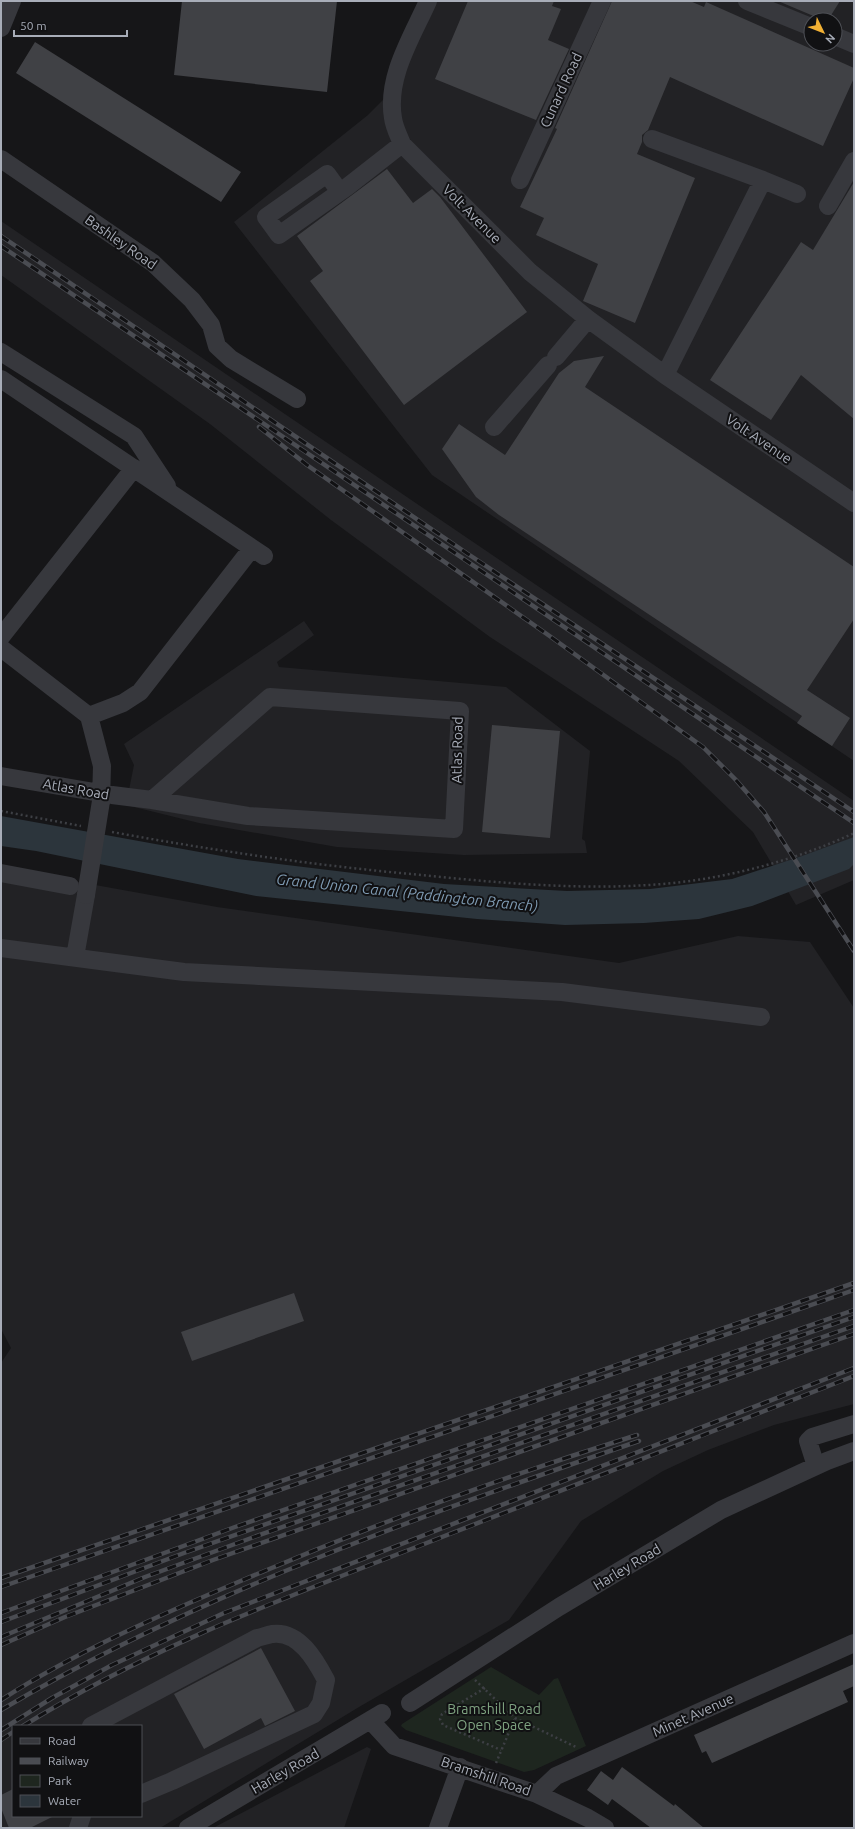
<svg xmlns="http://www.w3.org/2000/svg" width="855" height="1829" font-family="Ubuntu,sans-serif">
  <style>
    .built { fill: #222225; fill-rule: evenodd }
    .green { fill: #1e261f }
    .water { fill: #2c353c }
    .building { fill: #404145 }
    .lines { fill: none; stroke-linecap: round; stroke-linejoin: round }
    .path { stroke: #3d3f44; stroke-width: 2.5; stroke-dasharray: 2 3; stroke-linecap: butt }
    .minor { stroke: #37383d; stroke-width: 18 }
    .rail-casing { stroke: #4a4c52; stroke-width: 4.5 }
    .rail { stroke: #111113; stroke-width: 3; stroke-dasharray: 9; stroke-linecap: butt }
    .minor-bridge { stroke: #37383d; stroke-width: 18 }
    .labels { text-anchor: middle; stroke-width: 4; stroke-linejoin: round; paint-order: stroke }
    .street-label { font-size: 14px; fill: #a8adb8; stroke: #111113 }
    .park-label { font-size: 14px; fill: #7fa381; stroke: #111113 }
    .water-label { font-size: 15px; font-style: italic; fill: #7f9bb3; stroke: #111113 }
  </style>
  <rect width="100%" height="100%" fill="#161618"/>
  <path class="built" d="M434 1H854V761L432 475 234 222 368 115 400 83ZM811 20H835V44H811Z
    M1 221 854 801V880L796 905 753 832 679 761 490 637 331 520 210 424 1 275Z
    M304 621 314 635 277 662 279 667 506 687 590 751 582 839 585 841 587 853 464 855 337 847 199 823 126 805 134 765 124 744Z
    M1 868 217 907 619 963 738 936 810 942 854 1008V1404L774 1425 708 1450 663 1471 581 1521 509 1620 359 1707 160 1828H1V1363L11 1348 1 1329ZM13 1726H141V1816H13Z
    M367 1747 371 1749 344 1828H213Z"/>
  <path class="green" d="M491 1667 539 1695 554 1679 558 1678 586 1746 534 1770 524 1772 406 1730 401 1726 402 1724Z"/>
  <path class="water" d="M1 816 238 859 444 884 567 891 650 889 732 879 802 856 854 837V864L849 869 752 906 699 919 644 923 565 925 477 919 256 896 36 851 1 846Z"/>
  <path class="building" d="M182 1H337L327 92 174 75Z
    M468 1H554L552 6 561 9 548 40 569 49 536 120 435 79Z
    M612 1H690L704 7 706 2 854 68V78L823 146 670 77 648 130 642 135V142L637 154 695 178 635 323 583 301 598 264 536 235 544 218 520 207 557 129 555 128Z
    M778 1H840L828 20H823Z
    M35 42 241 172 221 202 16 73Z
    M387 169 413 203 432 189 440 197 527 312 404 405 310 281 323 271 297 236Z
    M854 182V419L801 375 771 420 710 380 801 242 813 250Z
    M604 356 585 387 854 567V619L807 690 850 718 832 746 797 723 802 716 499 515 476 497 442 449 459 424 505 455 559 373 574 361Z
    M492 725 560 731 550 838 482 832Z
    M294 1293 304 1321 192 1361 181 1332Z
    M261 1648 295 1711 265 1726 261 1718 204 1749 174 1694Z
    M854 1664V1686L843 1691 848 1702 712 1763 706 1751 702 1753 694 1735Z
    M622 1767 674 1806 675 1804 704 1828H651L612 1799 608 1805 587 1790 601 1771 613 1780Z
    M13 1789V1816H54L30 1828H9L1 1808V1795Z"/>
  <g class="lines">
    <path class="path" d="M1 811 81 826
      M112 832C211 850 311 865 411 874 490 882 570 890 649 885 718 881 792 862 854 833
      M475 1680 515 1718 578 1748
      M485 1688 442 1714 440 1719 443 1725 501 1750
      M496 1763 515 1718"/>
    <path class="minor" d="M428 1C412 37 386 77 393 118 394 127 399 136 402 144L530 272 588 319 665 375 854 503
      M747 1 811 27
      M1 28 12 1
      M835 36 854 44
      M652 139 763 180 797 194
      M1 159 153 263 192 300 211 325 217 346 231 359 297 399
      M520 180 602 1
      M340 192 327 174 266 217 279 235 347 187 402 144
      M828 206 854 161
      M1 352 134 436 167 486
      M556 357 588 319
      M665 375 763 180
      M1 379 264 556
      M494 427 548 365
      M1 637 134 468
      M1 648 89 716 102 766 101 801
      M89 716 123 703 140 692 252 548
      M1 776 112 795 152 800 248 816 454 829 460 711 270 697 152 800
      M1 873 70 886
      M1 948 184 972 562 992 761 1017
      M75 957 86 895
      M816 1466 808 1441 812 1437 854 1424
      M410 1703 559 1607 721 1510 827 1461 854 1451
      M371 1721 394 1746 537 1794 588 1818 605 1828
      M91 1726 257 1638C262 1637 267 1635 272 1634 299 1630 316 1661 326 1680L321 1703 314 1714 172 1781 141 1794
      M537 1794 556 1776 854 1643
      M78 1828 82 1816
      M188 1828 382 1713
      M438 1828 460 1767"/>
    <g class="rail-casing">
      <path id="rail" d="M1 236 468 554 854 812
        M1 246 854 823
        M259 427 307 465 551 637 703 747 735 779 764 812 854 951
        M1 1578 854 1283
        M1 1587 854 1290
        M1 1613 235 1527 854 1310
        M1 1622 184 1553 854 1317
        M1 1637 145 1577 254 1537 854 1326
        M1 1645 65 1617 213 1560 854 1334
        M1 1700C77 1651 160 1615 243 1580 372 1525 503 1477 637 1435
        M1 1710C200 1593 421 1516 639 1441
        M23 1726C148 1648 282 1599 419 1546 564 1490 709 1433 854 1376
        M1 1730 52 1698 112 1665 224 1613 854 1368
        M1 1740 13 1732"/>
    </g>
    <use href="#rail" class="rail"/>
    <path class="minor-bridge" d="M86 895 101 801"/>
  </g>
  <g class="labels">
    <g class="street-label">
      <text transform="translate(561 90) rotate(-65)" y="5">Cunard Road</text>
      <text transform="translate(472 214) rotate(45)" y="5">Volt Avenue</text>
      <text transform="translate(121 242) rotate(35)" y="5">Bashley Road</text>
      <text transform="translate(759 439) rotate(34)" y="5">Volt Avenue</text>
      <text transform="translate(457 750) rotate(-89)" y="5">Atlas Road</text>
      <text transform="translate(76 789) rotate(10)" y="5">Atlas Road</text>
      <text transform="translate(627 1567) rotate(-31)" y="5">Harley Road</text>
      <text transform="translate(693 1715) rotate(-24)" y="5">Minet Avenue</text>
      <text transform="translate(285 1771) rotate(-30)" y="5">Harley Road</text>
      <text transform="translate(486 1776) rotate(19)" y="5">Bramshill Road</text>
    </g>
    <g class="park-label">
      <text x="494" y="1714">Bramshill Road<tspan x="494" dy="16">Open Space</tspan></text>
    </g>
    <g class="water-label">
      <text transform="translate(407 893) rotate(6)" y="5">Grand Union Canal (Paddington Branch)</text>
    </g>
  </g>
  <rect width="855" height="1829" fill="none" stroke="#a8adb8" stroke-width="4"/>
  <rect x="12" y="1725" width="130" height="92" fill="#111113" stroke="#4d4f55"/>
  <rect x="20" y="1738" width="20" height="6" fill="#37383d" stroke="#4d4f55"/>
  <text x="48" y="1745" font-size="12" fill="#a8adb8">Road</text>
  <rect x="20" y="1758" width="20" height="6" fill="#4a4c52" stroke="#4d4f55"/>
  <text x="48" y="1765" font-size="12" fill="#a8adb8">Railway</text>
  <rect x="20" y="1775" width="20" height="12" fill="#1e261f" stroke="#4d4f55"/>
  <text x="48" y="1785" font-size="12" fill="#a8adb8">Park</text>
  <rect x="20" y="1795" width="20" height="12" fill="#2c353c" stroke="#4d4f55"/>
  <text x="48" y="1805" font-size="12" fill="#a8adb8">Water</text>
  <g transform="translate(823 32) rotate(133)"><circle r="19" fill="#111113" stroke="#4d4f55"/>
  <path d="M0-3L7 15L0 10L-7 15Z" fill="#f2b134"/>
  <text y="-6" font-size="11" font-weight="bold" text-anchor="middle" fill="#a8adb8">N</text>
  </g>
  <path d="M14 30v6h113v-6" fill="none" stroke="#a8adb8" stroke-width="2"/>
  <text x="20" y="30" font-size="12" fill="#a8adb8" stroke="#111113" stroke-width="3" paint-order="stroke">50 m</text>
</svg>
